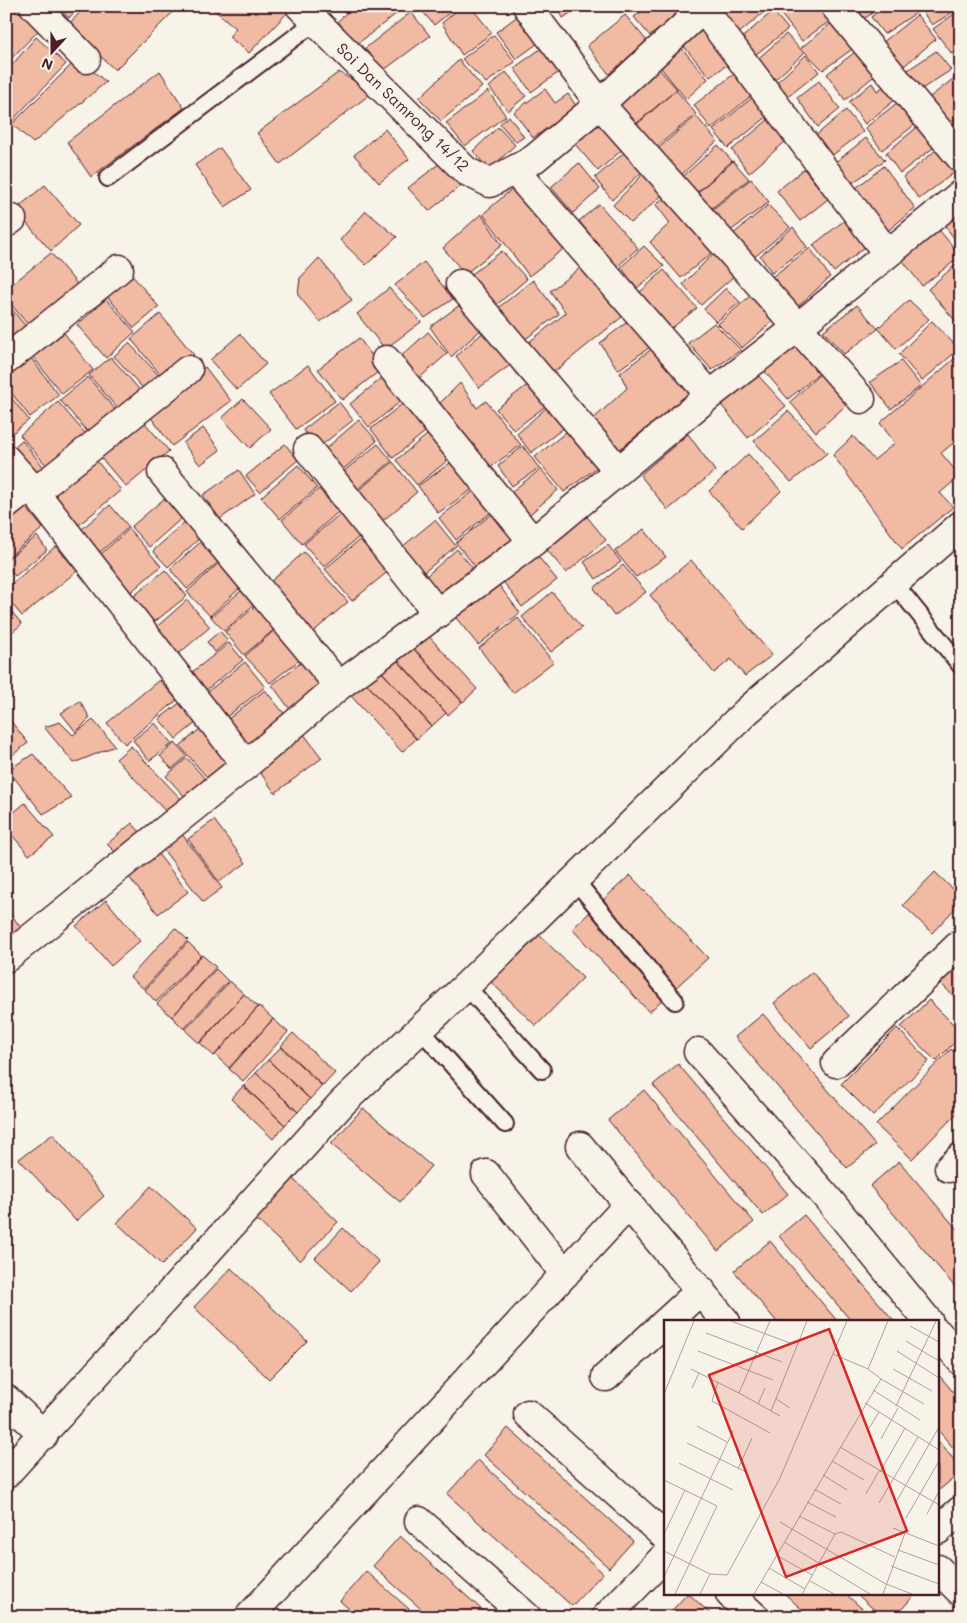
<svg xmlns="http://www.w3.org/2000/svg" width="967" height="1623" font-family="Mali,sans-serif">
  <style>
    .building { fill: #f0baa3; stroke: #4a1f2b }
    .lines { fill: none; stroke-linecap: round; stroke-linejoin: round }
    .service-casing { stroke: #4a1f2b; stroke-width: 20 }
    .minor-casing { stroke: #4a1f2b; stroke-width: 31 }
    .service { stroke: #f7f3e8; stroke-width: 16 }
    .minor { stroke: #f7f3e8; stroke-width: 28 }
    .labels { text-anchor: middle; stroke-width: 5; stroke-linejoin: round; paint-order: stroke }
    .street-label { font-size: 16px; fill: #4a1f2b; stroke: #f7f3e8 }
    .inset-road { fill: none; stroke: #b29e9c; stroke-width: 1 }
    .view { fill: #d62828; fill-opacity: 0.15; stroke: #d62828; stroke-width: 2.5 }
    .inset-edge { fill: none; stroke: #4a1f2b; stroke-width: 2.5 }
  </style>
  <rect width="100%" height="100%" fill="#f7f3e8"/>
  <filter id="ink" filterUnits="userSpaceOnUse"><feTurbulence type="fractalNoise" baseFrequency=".02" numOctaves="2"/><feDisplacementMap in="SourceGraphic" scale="10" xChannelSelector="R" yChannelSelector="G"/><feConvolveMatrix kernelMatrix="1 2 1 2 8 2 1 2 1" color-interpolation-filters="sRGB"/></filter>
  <g filter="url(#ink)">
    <path class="building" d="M6 6H18L39 30 6 64Z
      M56 6H80L69 18Z
      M86 6H166L173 12 115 70 68 25Z
      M209 6H283L289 11 249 53 229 37 236 28Z
      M354 6H406L356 45 338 21Z
      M418 6H458L434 25Z
      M462 6H470L492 33 462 55 442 23Z
      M556 6H581L563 18Z
      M649 6H689L650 36 634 17Z
      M720 6H769L770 7 737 35 717 9Z
      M789 6H825L834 18 802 41 780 13Z
      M850 6H882L861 21Z
      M885 6H911L916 13 884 34 871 17Z
      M918 6H961V7L932 25Z
      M961 9V49L952 54 933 29Z
      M526 10 548 36 516 59 496 32Z
      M773 11 788 29 750 59 737 42Z
      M411 12 430 36 380 73 363 50Z
      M625 15 647 41 609 74 587 46Z
      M917 15 936 39 898 71 877 47Z
      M836 19 858 45 823 70 801 48Z
      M700 25 731 62 710 77 680 42Z
      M786 34 804 53 769 85 753 63Z
      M494 35 515 62 486 83 462 59Z
      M36 37 66 64 8 125 6 72Z
      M553 40 569 65 531 92 514 68Z
      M678 44 708 79 686 99 657 63Z
      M860 48 879 72 845 100 827 74Z
      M936 51 951 70 917 92 902 74Z
      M806 55 819 72 785 99 773 86Z
      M78 58 106 82 33 143 12 124Z
      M459 60 482 87 441 121 419 98Z
      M657 67 677 89 631 128 614 106Z
      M160 71 184 108 91 177 67 142Z
      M339 72 373 92 280 164 257 133Z
      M506 72 526 96 508 111 489 87Z
      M734 74 752 95 711 129 694 105Z
      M958 75 961 78V114L945 127 925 101Z
      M819 81 840 109 818 127 797 98Z
      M872 83 877 91 889 83 900 96 865 124 849 102Z
      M545 89 555 103 568 94 577 107 533 138 514 112Z
      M676 90 696 114 654 149 635 126Z
      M488 91 506 116 465 146 446 123Z
      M753 97 768 116 728 148 713 130Z
      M902 99 921 120 882 150 865 128Z
      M846 110 863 132 830 157 814 137Z
      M509 116 524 137 516 142 500 124Z
      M696 116 717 141 678 178 655 151Z
      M961 117V148L946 129Z
      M769 119 786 141 749 173 732 150Z
      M599 121 625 147 598 171 574 143Z
      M921 124 937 145 900 173 886 153Z
      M498 127 515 145 489 170 473 151Z
      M385 129 409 159 379 183 354 155Z
      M866 138 885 160 848 186 833 164Z
      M718 145 732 161 692 197 679 180Z
      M941 146 959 169 919 199 903 177Z
      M220 148 251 190 225 207 195 165Z
      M627 150 645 169 612 200 595 178Z
      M445 159 464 183 429 211 408 188Z
      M733 161 749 179 708 211 695 195Z
      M579 163 600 189 573 213 551 187Z
      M884 166 915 208 884 234 847 195Z
      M804 169 828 199 800 221 777 191Z
      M646 171 667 191 631 223 613 205Z
      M751 179 769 202 725 235 709 212Z
      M520 182 571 243 529 276 483 214Z
      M45 185 79 225 51 251 15 210Z
      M670 191 718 248 681 278 650 242 670 223 656 205Z
      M599 204 638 248 617 267 579 221Z
      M768 205 790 227 751 260 732 235Z
      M961 206V247L941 221Z
      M366 211 397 237 366 265 340 240Z
      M481 214 502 245 465 274 443 248Z
      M850 216 871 242 834 272 813 245Z
      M934 224 961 256 922 286 897 253Z
      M793 227 807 247 772 273 760 256Z
      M644 246 664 266 637 288 621 267Z
      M810 248 830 277 794 310 768 280Z
      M717 250 742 269 701 305 683 284Z
      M502 251 527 279 494 307 468 277Z
      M51 253 83 291 33 331 6 298V289Z
      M319 258 352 300 320 322 298 295 300 278Z
      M961 260V323L958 324 928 289Z
      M424 262 453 299 425 318 395 285Z
      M588 262 628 312 548 377 524 346 566 313 550 291Z
      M664 270 697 308 668 331 639 293Z
      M131 274 159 307 134 328 106 295Z
      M533 280 559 314 524 340 498 308Z
      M389 288 421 322 385 349 357 314Z
      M726 288 740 302 716 322 704 309Z
      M757 290 781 314 742 348 718 324Z
      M106 299 135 332 106 358 77 325Z
      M909 300 929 319 896 349 878 328Z
      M465 301 485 326 451 357 430 327Z
      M7 303 31 333 6 350V304Z
      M857 305 878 329 844 354 823 331Z
      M160 314 194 355 165 380 131 339Z
      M631 319 650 347 618 370 600 343Z
      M932 321 959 349 922 381 899 354Z
      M714 323 741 350 712 370 688 343Z
      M487 329 513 363 479 388 456 356Z
      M428 332 447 354 416 381 398 359Z
      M64 333 93 370 62 394 33 357Z
      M240 334 266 364 237 390 210 360Z
      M798 334 827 367 788 399 760 366Z
      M359 338 382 369 342 400 318 369Z
      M129 343 164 381 149 395 114 356Z
      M653 348 692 392 615 453 590 422 627 388 620 373Z
      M961 353V437L941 453 960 476 940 493 953 507 902 549 833 455 853 436 874 460 895 443 880 423Z
      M111 357 145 396 123 415 89 375Z
      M31 358 59 395 30 417 6 386V376Z
      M901 361 921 386 891 409 870 382Z
      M308 365 335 401 296 429 269 394Z
      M205 367 231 401 172 446 147 412Z
      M825 369 852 400 816 432 790 402Z
      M754 371 786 406 748 438 718 401Z
      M387 374 406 397 369 427 350 404Z
      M88 377 119 414 92 437 60 400Z
      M460 383 477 408 486 401 521 445 487 470 452 431 439 404Z
      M530 383 548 404 514 430 496 409Z
      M6 391 29 420 6 438Z
      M243 399 271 429 250 448 222 418Z
      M407 400 431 427 393 458 371 429Z
      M58 402 90 439 52 472 20 435Z
      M339 402 353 420 318 448 303 430Z
      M548 406 565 427 531 453 517 434Z
      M788 411 827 453 791 482 754 441Z
      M139 416 169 451 126 487 96 452Z
      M359 420 377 441 341 471 324 450Z
      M203 428 220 450 200 465 183 443Z
      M570 429 600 465 564 492 535 457Z
      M432 431 452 457 417 485 396 460Z
      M688 434 715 471 668 510 640 475Z
      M22 440 49 474 37 483 10 450Z
      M285 444 298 460 260 492 246 476Z
      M378 444 392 461 358 489 344 471Z
      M523 446 539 468 512 486 498 466Z
      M91 454 121 490 74 529 44 493Z
      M748 454 781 491 742 528 709 491Z
      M457 458 477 486 438 513 418 486Z
      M393 462 417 492 379 524 354 494Z
      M298 465 317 488 280 519 261 497Z
      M541 469 558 490 523 520 503 498Z
      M239 470 255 494 220 519 203 495Z
      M477 488 494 510 456 540 439 518Z
      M319 489 338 512 302 544 282 520Z
      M166 497 183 517 149 547 131 527Z
      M110 505 129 527 94 557 75 535Z
      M26 508 43 528 6 559V524Z
      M341 513 360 536 324 567 304 544Z
      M493 513 516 540 479 571 456 543Z
      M584 513 606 540 566 573 543 545Z
      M187 520 202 536 168 567 153 551Z
      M435 520 456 546 423 573 402 547Z
      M129 529 161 566 125 597 93 561Z
      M644 529 666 557 636 577 615 551Z
      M37 536 47 550 15 576 6 565V560Z
      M364 536 391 569 352 601 325 569Z
      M204 539 222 559 187 589 170 569Z
      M608 545 621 562 596 579 584 562Z
      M56 546 77 571 22 616 6 597V589Z
      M457 549 477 573 444 601 424 578Z
      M533 550 557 580 522 607 499 576Z
      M304 552 348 602 312 633 268 584Z
      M691 560 772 655 745 676 731 659 714 673 650 595Z
      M220 562 242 586 210 616 187 592Z
      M623 565 646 592 614 616 594 588Z
      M165 570 187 596 148 627 127 602Z
      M495 580 520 613 478 645 452 613Z
      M243 589 256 603 224 631 211 617Z
      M552 592 582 628 551 652 522 617Z
      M187 600 210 627 175 657 152 631Z
      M258 604 277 627 244 655 225 632Z
      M6 605 22 624 6 637Z
      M518 618 553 662 513 693 479 648Z
      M277 628 302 658 270 683 245 656Z
      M220 631 228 641 215 652 207 642Z
      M425 632 477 689 463 702 411 645Z
      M229 643 243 660 205 691 191 673Z
      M410 645 462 702 448 715 396 658Z
      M394 657 446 713 432 726 380 670Z
      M307 658 328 685 292 712 272 685Z
      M245 662 265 687 225 718 206 693Z
      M380 670 431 726 417 739 365 682Z
      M159 680 177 700 125 744 107 723Z
      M365 682 416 739 402 752 350 695Z
      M265 690 287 717 245 750 223 723Z
      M80 701 90 718 76 732 61 713Z
      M181 702 197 722 176 739 159 719Z
      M6 715 28 743 6 760Z
      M93 720 115 746 74 763 44 727 60 722 73 735Z
      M155 723 172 744 149 761 133 740Z
      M202 727 234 763 211 782 180 746Z
      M303 733 322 758 275 793 257 768Z
      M175 743 187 756 172 769 160 756Z
      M131 746 181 799 167 813 116 759Z
      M33 754 72 798 43 814 8 770Z
      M187 758 205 779 185 797 166 776Z
      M25 803 54 837 29 855 6 828V819Z
      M214 820 246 863 219 882 188 839Z
      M132 823 140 832 117 854 107 844Z
      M182 834 222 888 203 902 162 848Z
      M158 854 188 892 158 914 128 876Z
      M935 872 961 897V902L932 933 903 905Z
      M630 875 708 958 649 1012 572 929Z
      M106 900 140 941 111 966 76 926Z
      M6 907 21 928 6 939Z
      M175 928 188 940 144 989 130 977Z
      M538 934 583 978 536 1026 490 981Z
      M188 942 201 955 156 1002 145 990Z
      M961 954V1003L936 979Z
      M202 955 216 967 172 1017 157 1004Z
      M216 969 228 981 184 1029 172 1017Z
      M812 972 849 1016 811 1048 774 1003Z
      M230 981 244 994 199 1043 185 1030Z
      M244 994 258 1007 214 1056 200 1043Z
      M929 1000 961 1032V1036L936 1061 901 1027Z
      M259 1006 273 1019 229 1068 215 1055Z
      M763 1014 875 1145 847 1168 735 1037Z
      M273 1019 288 1032 243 1081 229 1069Z
      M897 1028 929 1061 873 1116 841 1084Z
      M293 1033 335 1073 323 1086 281 1046Z
      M281 1047 322 1086 310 1099 268 1060Z
      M951 1049 961 1059V1109L912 1159 876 1125Z
      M268 1060 310 1099 298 1112 256 1073Z
      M678 1064 788 1194 763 1215 653 1085Z
      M256 1073 298 1112 285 1125 244 1086Z
      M243 1086 285 1125 273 1139 231 1099Z
      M644 1090 754 1222 718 1251 608 1120Z
      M363 1108 431 1166 400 1202 331 1144Z
      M53 1134 104 1196 76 1221 19 1159Z
      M899 1161 961 1234V1294L870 1186Z
      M293 1179 338 1222 300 1261 255 1218Z
      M151 1186 197 1228 162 1265 117 1223Z
      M804 1215 895 1322H852L779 1236Z
      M343 1228 379 1262 351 1291 315 1258Z
      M770 1241 838 1322H777L734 1271Z
      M231 1268 307 1341 269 1379 194 1307Z
      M938 1374 961 1401V1457L938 1430Z
      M508 1428 633 1541 609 1568 484 1455Z
      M938 1441 961 1468V1472L938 1491Z
      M478 1460 603 1573 572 1606 447 1494Z
      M400 1536 490 1617H430L373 1566Z
      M366 1571 418 1617H358L340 1601Z
      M687 1594H689L714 1617H666Z
      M785 1594H846L871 1617H810Z
      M857 1594H915L895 1617H882Z"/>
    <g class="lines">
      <g class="service-casing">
        <path id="service" d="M108 178 315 22
          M894 583 961 666
          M574 879 675 1001
          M466 986 542 1070
          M420 1029 505 1124"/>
      </g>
      <g class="minor-casing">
        <path id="minor" d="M34 6 86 59
          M300 6 466 171 490 183 534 159 600 104 706 6
          M527 6 600 104 861 399
          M701 6 887 253
          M835 6 961 158
          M514 170 710 395
          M6 223 12 219
          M460 284 618 470
          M6 360 119 269
          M386 360 533 542
          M308 449 438 614
          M6 459 30 486 246 765
          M162 472 339 686
          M35 492 188 370
          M6 505 30 486
          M6 958 246 765 339 686 533 542 710 395 798 327 961 194
          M698 1052 829 1200 929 1322
          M836 1063 961 943
          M580 1146 726 1322
          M949 1168 961 1157
          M486 1174 565 1274
          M666 1322 701 1290
          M938 1333 961 1361
          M606 1377 666 1322
          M6 1399 44 1435
          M528 1414 666 1537
          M6 1474 343 1102 466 986 747 711 961 525
          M419 1521 527 1617
          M938 1530 961 1510
          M938 1569 961 1592
          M730 1594 755 1617
          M249 1617 629 1204
          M606 1617 666 1555"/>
      </g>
      <use href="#service" class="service"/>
      <use href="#minor" class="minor"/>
    </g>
  </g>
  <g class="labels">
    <g class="street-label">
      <text transform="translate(403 107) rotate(44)" y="6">Soi Dan Samrong 14/12</text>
    </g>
  </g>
  <g transform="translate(664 1320)">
    <rect width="275" height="275" fill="#f7f3e8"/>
    <path class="inset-road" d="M67 1 126 23M246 6 275 22M42 13 118 42M242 21 275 41M34 31 109 60M233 31 275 58M27 49 75 73 106 1M204 49 224 1M229 49 268 71M217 59 260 84M54 62 48 81 106 113M28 68 35 53M209 70 256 100M75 73 116 96M0 74 30 1M112 79 126 88M201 83 275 130M94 84 101 68M232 86 272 1M107 91 143 1M33 106 63 122M204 110 215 92M217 119 234 88M23 123 82 152M176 127 275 185M168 141 200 160M15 143 69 170M74 149 88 118M216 152 241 108M159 155 183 170M0 160 53 186 11 274M150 169 177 184M202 174 215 151M143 182 172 197M215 183 254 117M231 184 275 107M263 194 275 171M135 196 171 214M242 198 275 141M116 202 222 264 248 274M229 208 275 226M0 214 21 170M171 214 177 212 231 237M120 222 206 274M234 230 275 245M0 231 46 254 63 255 116 158 183 1M112 235 148 255M227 246 275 264M105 248 141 269M0 257 69 111M146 261 170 274M97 262 119 274M36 274 46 254M90 274 217 59 204 49 169 34M138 274 171 214M219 274 241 213"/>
    <path class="view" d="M165 9 243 211 122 257 45 55Z"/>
    <rect width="275" height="275" class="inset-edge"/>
  </g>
  <rect width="967" height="1623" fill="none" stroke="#f7f3e8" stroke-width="25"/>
  <rect x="12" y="12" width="942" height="1598" fill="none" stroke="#4a1f2b" stroke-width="2" filter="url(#ink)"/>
  <g transform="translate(52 52) rotate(201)" stroke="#f7f3e8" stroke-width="4" paint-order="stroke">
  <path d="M0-4L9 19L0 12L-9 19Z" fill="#4a1f2b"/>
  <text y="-8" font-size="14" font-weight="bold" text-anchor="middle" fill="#4a1f2b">N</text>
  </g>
</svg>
